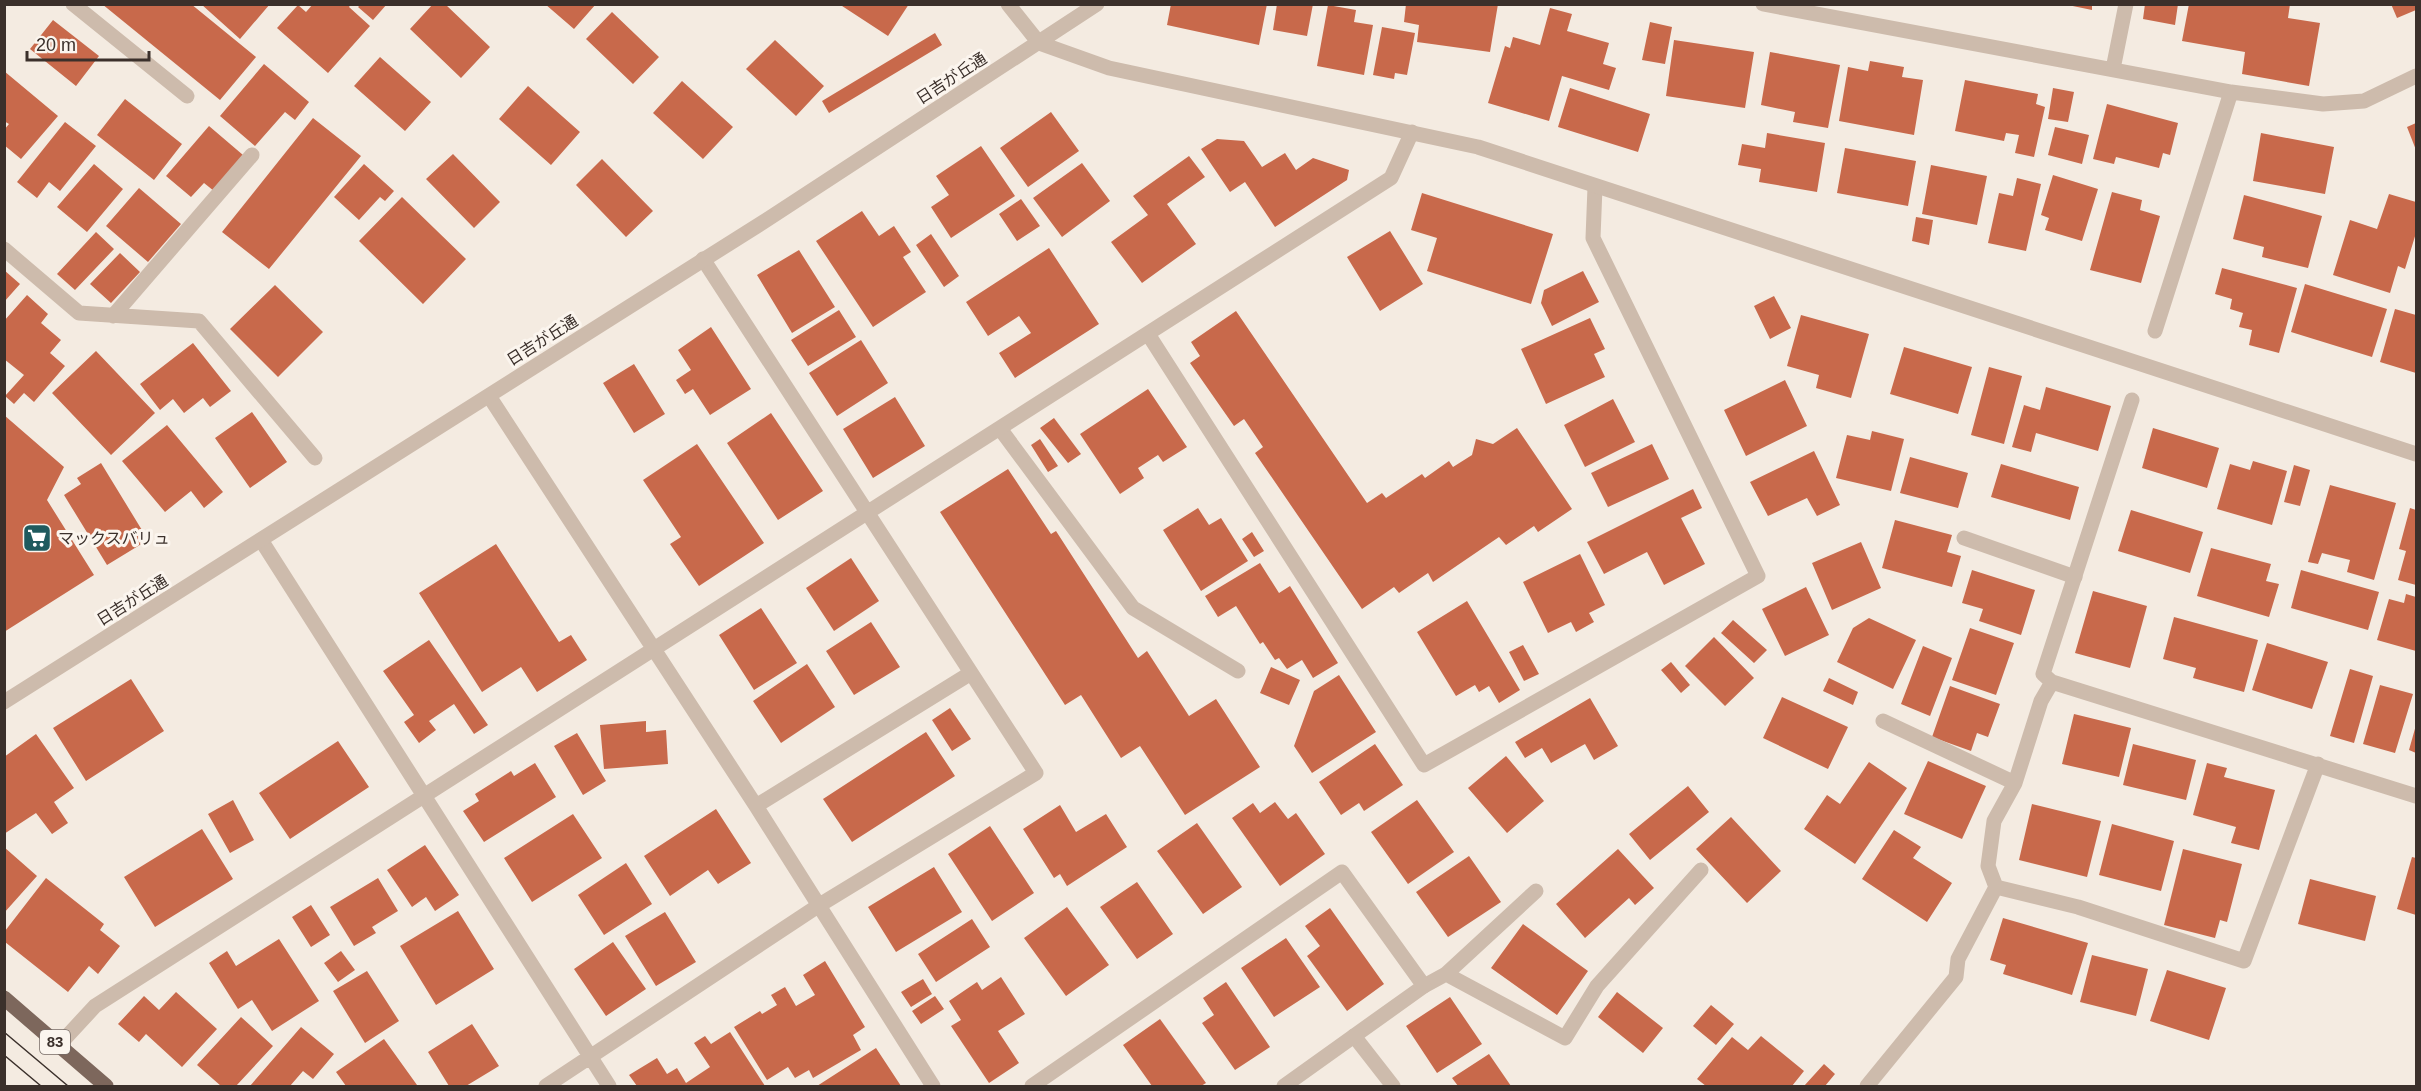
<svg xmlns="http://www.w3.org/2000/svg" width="2421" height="1091" font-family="Helvetica,'Noto Sans JP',sans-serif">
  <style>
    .building { fill: #c8694b }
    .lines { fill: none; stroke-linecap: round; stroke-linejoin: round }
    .service { stroke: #cdbbac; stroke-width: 15 }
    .minor { stroke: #cdbbac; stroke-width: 15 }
    .tertiary { stroke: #cdbbac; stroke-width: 15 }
    .primary { stroke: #7d675c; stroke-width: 15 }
    .tram { stroke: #3b302b; stroke-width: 1.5 }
    .labels { text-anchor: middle; stroke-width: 6; stroke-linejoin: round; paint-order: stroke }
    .shield { fill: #fbf5ee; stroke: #756b66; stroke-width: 1.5 }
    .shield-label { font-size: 15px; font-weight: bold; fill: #3b302b }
    .street-label { font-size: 16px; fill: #3b302b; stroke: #fbf5ee }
    .poi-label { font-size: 16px; fill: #3b302b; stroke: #fbf5ee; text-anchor: start }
  </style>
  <rect width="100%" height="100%" fill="#f4ebe1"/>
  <path class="building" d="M102 4H191L256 57 220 100Z
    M201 4H270L240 39Z
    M313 4H351L349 7 370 26 328 73 277 28 298 5 306 12Z
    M361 4H387L373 20 358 7Z
    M433 4H445L490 47 461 78 410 29Z
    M545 4H596L574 29Z
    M839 4H909L888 36Z
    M1171 4H1267L1259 45 1167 25Z
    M1277 4H1313L1307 36 1273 30Z
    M1406 4H1498L1490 52 1417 42 1419 25 1404 22Z
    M2063 4H2092V10Z
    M2145 4H2178L2175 25 2143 19Z
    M2189 4H2290L2288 18 2320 23 2309 86 2242 74 2245 52 2182 41Z
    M2391 4H2416V10L2397 18Z
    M1328 5 1356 10 1354 22 1373 25 1364 75 1317 66Z
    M1550 8 1572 14 1567 31 1609 43 1603 64 1616 68 1609 90 1562 76 1549 121 1488 103 1505 46 1510 48 1513 37 1540 45Z
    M612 12 659 57 633 84 586 39Z
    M53 20 99 56 76 86 30 49Z
    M1650 22 1672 27 1665 64 1642 60Z
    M1382 27 1415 33 1407 75 1395 73 1394 79 1373 75Z
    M935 33 942 45 829 113 822 101Z
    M775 40 824 86 796 116 746 69Z
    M1674 40 1754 52 1745 108 1666 96Z
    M1770 52 1840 65 1828 128 1793 122 1795 112 1761 105Z
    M380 57 431 102 405 131 354 86Z
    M1870 61 1904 67 1902 77 1923 80 1914 135 1839 121 1848 67 1868 71Z
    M264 64 309 102 295 120 285 112 255 146 220 116Z
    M4 71 58 116 21 159 4 145V130L9 124 4 121Z
    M1965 80 2038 94 2036 104 2045 107 2034 157 2015 153 2019 135 2006 133 2004 141 1955 131Z
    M682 81 733 127 703 159 653 113Z
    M528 86 580 132 551 165 499 119Z
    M1570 88 1650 114 1638 152 1558 127Z
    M2053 88 2074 92 2068 122 2048 119Z
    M125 99 182 144 154 180 97 135Z
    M2107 104 2178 123 2170 155 2163 153 2159 168 2116 157 2114 164 2093 159Z
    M1051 112 1079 151 1028 187 1000 148Z
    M313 118 361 156 269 269 222 232Z
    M65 122 96 146 60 191 49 182 37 198 17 182Z
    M2416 123V150L2407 127Z
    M209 126 243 155 214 191 204 183 191 197 166 176Z
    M2055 127 2089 135 2082 164 2048 155Z
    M1767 133 1825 143 1817 192 1759 182 1761 169 1738 165 1742 144 1765 148Z
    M2261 133 2334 147 2325 194 2253 181Z
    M1217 139 1244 141 1262 167 1285 153 1296 170 1313 158 1349 170 1347 180 1275 227 1245 182 1230 192 1201 149Z
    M981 146 1015 196 951 238 931 207 949 195 936 176Z
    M1845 148 1916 161 1908 206 1837 193Z
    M453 154 500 202 474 228 426 179Z
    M1189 156 1205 177 1167 204 1196 244 1142 283 1111 242 1148 215 1133 196Z
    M602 159 653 211 626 237 576 185Z
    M1082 163 1110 201 1062 237 1033 198Z
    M94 164 123 189 87 232 57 207Z
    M364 164 394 191 385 201 380 197 359 220 334 197Z
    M1931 165 1987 176 1977 225 1922 214Z
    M2053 175 2098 189 2082 241 2045 230 2049 218 2041 215Z
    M2017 178 2041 184 2026 251 1988 243 1999 193 2013 196Z
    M139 188 181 224 148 262 106 226Z
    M2112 192 2142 200 2140 210 2160 216 2141 283 2090 270Z
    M1422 193 1553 234 1531 304 1427 271 1437 238 1411 230Z
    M2389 194 2416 202V233L2405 269 2398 266 2390 293 2333 275 2350 220 2377 229Z
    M2244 195 2322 216 2308 268 2262 257 2264 247 2233 239Z
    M402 197 466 259 423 304 359 241Z
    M1021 199 1040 226 1017 241 999 214Z
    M862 211 879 236 894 226 911 252 903 257 926 292 873 327 816 241Z
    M1916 217 1933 220 1929 245 1912 241Z
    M1390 231 1423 284 1380 311 1347 257Z
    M96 232 114 249 75 290 57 274Z
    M931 234 959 276 944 287 916 245Z
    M1049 248 1099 324 1015 378 999 353 1031 333 1019 316 988 336 966 302Z
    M799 250 835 307 792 333 757 275Z
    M120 253 140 272 111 303 90 284Z
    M2222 268 2297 288 2279 353 2249 345 2252 330 2239 327 2243 313 2230 309 2232 299 2215 294Z
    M4 270 20 284 4 302Z
    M1583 271 1599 302 1552 326 1541 303 1544 290Z
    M2305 284 2387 309 2372 357 2291 332Z
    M275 285 323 332 278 377 230 329Z
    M27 295 48 314 41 323 61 340 50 353 65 366 34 402 24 393 14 404 5 396 24 375 4 359V321Z
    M1774 296 1791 328 1770 339 1754 306Z
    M2395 309 2416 315V373L2380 362Z
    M839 310 856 337 808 366 791 340Z
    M1236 311 1367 503 1382 493 1386 498 1422 474 1425 478 1449 461 1453 467 1472 455 1476 439 1493 444 1517 428 1572 509 1538 532 1534 526 1506 545 1499 537 1433 582 1428 573 1399 593 1394 587 1362 609 1255 453 1263 447 1244 419 1234 426 1190 363 1200 356 1191 342Z
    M1801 315 1869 334 1851 398 1816 388 1819 375 1787 366Z
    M1590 318 1605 349 1594 354 1605 377 1546 404 1521 349Z
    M711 327 751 389 710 415 693 389 685 394 676 380 691 370 678 350Z
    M861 340 888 383 837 416 809 373Z
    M193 343 231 391 210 407 203 398 184 413 173 399 160 410 140 384Z
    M1904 347 1972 367 1958 414 1890 394Z
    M96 351 155 413 111 455 52 393Z
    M634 364 665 414 634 433 603 383Z
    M1989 367 2022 376 2004 444 1971 435Z
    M1785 380 1807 426 1746 456 1724 410Z
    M2046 387 2111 406 2098 451 2036 433 2031 452 2012 447 2024 405 2040 410Z
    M1148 389 1187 447 1163 462 1158 455 1138 468 1144 478 1120 494 1080 434Z
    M895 397 925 446 873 478 843 429Z
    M1613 399 1635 442 1585 467 1564 425Z
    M252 412 287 462 250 488 215 438Z
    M771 413 823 491 778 520 727 443Z
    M4 415 64 467 47 500 94 575 4 632Z
    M1054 418 1081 454 1068 463 1040 428Z
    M167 425 223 492 204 508 191 491 165 512 122 461Z
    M2153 428 2219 448 2207 488 2142 468Z
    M1872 431 1904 439 1891 491 1836 478 1847 435 1870 440Z
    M1040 439 1058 466 1048 472 1031 445Z
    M697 444 764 543 699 586 670 544 681 537 643 480Z
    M1652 444 1669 479 1608 507 1591 473Z
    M1814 451 1840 505 1817 516 1807 498 1768 516 1750 482Z
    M1910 457 1968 473 1958 508 1900 493Z
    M2253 461 2287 471 2272 525 2217 509 2230 464 2250 470Z
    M101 463 148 540 107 565 64 495 81 484 77 478Z
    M2001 464 2079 487 2070 520 1991 497Z
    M2294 465 2310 470 2300 506 2284 502Z
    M1008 469 1051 534 1056 531 1138 658 1147 651 1189 716 1216 699 1260 767 1185 815 1140 746 1121 758 1081 695 1065 705 940 512Z
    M2330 485 2396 503 2374 580 2347 572 2350 560 2322 553 2318 564 2308 562Z
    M1693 489 1702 508 1681 518 1705 564 1664 585 1647 552 1604 574 1587 542Z
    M1198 508 1209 525 1221 518 1248 561 1201 591 1163 530Z
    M2410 508 2416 510V585L2398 580 2406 551 2399 549Z
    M2131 510 2203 532 2190 573 2118 551Z
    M1895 520 1952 535 1947 552 1961 556 1952 587 1882 568Z
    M1252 532 1264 551 1254 557 1242 539Z
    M1861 542 1881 588 1832 610 1812 563Z
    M496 544 559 642 571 635 587 660 537 692 521 667 482 692 419 593Z
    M2211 548 2271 564 2266 581 2279 584 2269 617 2197 596Z
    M1580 554 1605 605 1589 613 1594 622 1576 632 1571 622 1548 633 1523 582Z
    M851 558 879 601 834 631 806 588Z
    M1260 563 1279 593 1290 586 1338 663 1313 678 1302 660 1287 669 1279 658 1275 660 1263 642 1260 644 1236 606 1218 617 1205 596Z
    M1972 570 2035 590 2021 635 1979 621 1983 609 1962 603Z
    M2301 570 2379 592 2368 630 2291 608Z
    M1806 587 1829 635 1785 656 1762 609Z
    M2093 591 2147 606 2130 668 2075 653Z
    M2406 594 2416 597V651L2377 640 2389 599 2404 603Z
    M1467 601 1520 690 1499 703 1489 686 1479 692 1475 685 1456 696 1417 632Z
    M761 608 797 663 754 690 719 635Z
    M2174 617 2258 640 2244 692 2193 678 2196 668 2163 659Z
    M1869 618 1916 640 1893 689 1837 662 1853 628Z
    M1733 620 1767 650 1754 663 1721 633Z
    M871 622 900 667 854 695 826 651Z
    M1970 628 2014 643 1996 695 1952 680Z
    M1714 637 1754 678 1725 706 1685 666Z
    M429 640 488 725 474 734 454 704 429 721 436 730 419 743 404 722 414 715 383 671Z
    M2267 643 2328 662 2312 709 2252 690Z
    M1523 645 1539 674 1524 681 1509 652Z
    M1923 646 1952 658 1930 716 1901 704Z
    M1671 662 1690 685 1681 693 1661 670Z
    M807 664 835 707 781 743 753 701Z
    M1271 667 1300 680 1289 705 1260 693Z
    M2350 669 2373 676 2354 743 2330 736Z
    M1339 675 1376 732 1312 773 1294 746 1314 691Z
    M1829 678 1858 692 1853 705 1823 691Z
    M131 679 164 731 86 781 53 728Z
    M2380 685 2413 694 2395 753 2363 744Z
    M1950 686 2000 704 1988 737 1977 733 1971 751 1932 737Z
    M1782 697 1848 727 1828 769 1763 738Z
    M1590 698 1618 746 1594 760 1585 744 1551 763 1542 748 1525 758 1515 742Z
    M950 708 971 739 952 751 932 720Z
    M2074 714 2131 728 2119 777 2062 764Z
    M646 721V732L666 730 668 764 604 769 600 725Z
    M2416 725V753L2409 750Z
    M926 732 955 776 852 842 823 799Z
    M577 733 606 781 583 795 554 746Z
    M36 734 74 788 54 802 68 823 52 834 36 813 4 834V757Z
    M338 741 369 787 290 839 259 793Z
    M1375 744 1403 785 1364 811 1359 803 1341 815 1319 782Z
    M2133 744 2196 760 2186 800 2123 785Z
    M1506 756 1544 801 1507 833 1468 788Z
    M1928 761 1986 786 1962 839 1904 814Z
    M1869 762 1907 788 1855 864 1804 829 1827 795 1840 804Z
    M535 763 556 797 484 842 463 811 479 801 475 794 511 771 514 776Z
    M2207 763 2227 768 2224 777 2275 790 2259 850 2231 843 2236 827 2193 815Z
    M1688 786 1709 812 1650 860 1629 834Z
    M233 800 254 840 230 853 208 814Z
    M1417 800 1454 852 1408 884 1371 832Z
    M1275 802 1288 819 1296 813 1325 854 1280 886 1232 818 1253 803 1260 813Z
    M2032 804 2101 821 2087 877 2019 860Z
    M1060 805 1076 832 1106 814 1127 847 1067 886 1060 874 1054 878 1023 829Z
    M716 809 751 863 718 884 708 870 670 896 644 856Z
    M573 814 602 858 532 902 504 858Z
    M1731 817 1781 871 1747 903 1696 849Z
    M1197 823 1242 887 1203 914 1157 851Z
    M2112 824 2174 841 2161 891 2099 875Z
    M990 826 1034 893 992 921 948 854Z
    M202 829 233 879 155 927 124 877Z
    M1894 830 1921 847 1913 858 1952 883 1927 922 1862 879Z
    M425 845 459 895 435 911 426 897 412 907 387 870Z
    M4 847 37 876 4 913Z
    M1618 849 1654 888 1635 905 1629 898 1585 938 1556 904Z
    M2183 849 2242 864 2227 922 2220 920 2215 938 2164 925Z
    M1469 856 1501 902 1448 937 1416 892Z
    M2412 857 2416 858V915L2397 909Z
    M626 863 652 904 604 935 578 895Z
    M934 867 962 912 896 952 868 907Z
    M46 878 104 924 100 930 120 946 98 974 89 966 68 992 5 942V931Z
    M378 878 398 911 372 927 376 933 354 946 330 907Z
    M2310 879 2376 896 2365 941 2298 924Z
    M1137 882 1173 934 1137 959 1100 907Z
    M311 905 330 935 311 947 292 917Z
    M1067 907 1109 965 1066 996 1024 938Z
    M1330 908 1384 984 1347 1011 1307 956 1320 946 1305 926Z
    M458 911 494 969 436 1005 400 946Z
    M665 912 696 962 656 986 625 936Z
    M2003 918 2088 943 2072 995 2003 974 2006 965 1990 960Z
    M972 919 990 947 936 982 918 954Z
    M1523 924 1588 971 1557 1015 1491 968Z
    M1286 938 1320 987 1274 1017 1241 968Z
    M279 939 319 1001 272 1031 252 1000 238 1009 209 963 227 951 236 966Z
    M613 942 646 989 606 1016 574 969Z
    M341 951 355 970 338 982 324 963Z
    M2092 955 2148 969 2136 1016 2080 1002Z
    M825 961 865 1027 853 1035 861 1050 813 1078 809 1070 795 1078 788 1067 767 1080 734 1027 760 1011 762 1014 777 1005 771 995 785 987 796 1006 815 995 803 975Z
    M2167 970 2226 988 2209 1040 2150 1021Z
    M367 971 399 1021 365 1043 333 991Z
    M1001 977 1025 1014 998 1031 1019 1063 989 1083 951 1026 961 1020 949 1001 977 982 982 990Z
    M923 979 932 994 911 1007 901 992Z
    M1226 982 1270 1047 1235 1070 1202 1023 1214 1015 1203 998Z
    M176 992 217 1029 182 1067 146 1034 139 1042 118 1024 144 996 159 1010Z
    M1617 992 1663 1028 1643 1053 1598 1017Z
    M935 996 944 1009 921 1024 912 1011Z
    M1450 997 1482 1044 1437 1073 1406 1026Z
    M1711 1005 1734 1024 1716 1045 1693 1026Z
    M241 1017 273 1046 236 1086H221L197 1065Z
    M1160 1019 1206 1083 1201 1086H1152L1123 1045Z
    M472 1024 499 1066 466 1086H449L428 1052Z
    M301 1027 334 1054 313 1079 303 1071 290 1086H250Z
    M730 1032 765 1086H637L629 1075 657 1058 667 1074 677 1068 686 1083 710 1067 694 1043 705 1036 711 1044Z
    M1761 1036 1804 1071 1792 1086H1706L1697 1079 1732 1037 1748 1050Z
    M384 1039 417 1085 346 1086 336 1072Z
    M876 1048 901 1086H817Z
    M1489 1054 1511 1086H1458L1452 1078Z
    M1824 1064 1835 1074 1825 1086H1804Z"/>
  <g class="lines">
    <path class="service" d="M73 4 187 96
      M1008 4 1039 43
      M1001 430 1133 608 1238 671
      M1964 538 2075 577
      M1446 974 1565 1038 1597 986 1701 870
      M1424 986 1446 974 1536 891
      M1354 1036 1393 1086"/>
    <path class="minor" d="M1763 4 2231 92 2323 104 2364 101 2416 76
      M2113 69 2126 4
      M4 249 79 313 199 321 315 458
      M113 316 252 155
      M2155 331 2231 92
      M1148 334 1424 765 1758 576 1593 238 1595 187
      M489 396 756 806 933 1086
      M261 540 609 1086
      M2052 682 2416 796
      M1883 721 2015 783
      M756 806 971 673
      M1996 887 2078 907 2244 961 2318 764
      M59 1045 95 1006 1391 178 1412 132
      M546 1086 818 906 1036 773 703 259
      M1032 1086 1342 872 1424 986 1284 1086
      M1867 1086 1956 977 1958 959 1996 887 1988 866 1994 821 2015 783 2041 701 2052 682 2043 674 2132 400"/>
    <path class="tertiary" d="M1039 43 1109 68 1478 147 2416 454
      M4 702 768 219 1097 4"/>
    <path class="primary" d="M4 998 106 1086"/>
    <path class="tram" d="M4 1032 68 1086
      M4 1055 41 1086"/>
  </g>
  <defs>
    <g id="supermarket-square" transform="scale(1.5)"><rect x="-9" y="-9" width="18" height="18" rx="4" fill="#1f5a5e" stroke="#fbf5ee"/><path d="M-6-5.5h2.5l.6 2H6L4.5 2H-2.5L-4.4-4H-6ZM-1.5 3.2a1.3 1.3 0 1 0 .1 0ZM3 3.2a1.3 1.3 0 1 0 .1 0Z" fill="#fff"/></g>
  </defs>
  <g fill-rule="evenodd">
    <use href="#supermarket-square" x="37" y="538"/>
  </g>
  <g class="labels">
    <rect class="shield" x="40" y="1030" width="30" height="24" rx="4.5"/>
    <g class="shield-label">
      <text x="55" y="1047">83</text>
    </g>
    <g class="street-label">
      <text transform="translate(951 78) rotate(-33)" y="6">日吉が丘通</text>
      <text transform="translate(542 340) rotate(-32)" y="6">日吉が丘通</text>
      <text transform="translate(132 600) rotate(-32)" y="6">日吉が丘通</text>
    </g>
    <g class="poi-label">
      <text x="58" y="544">マックスバリュ</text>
    </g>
  </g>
  <rect width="2421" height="1091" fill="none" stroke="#3b302b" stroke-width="12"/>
  <path d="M27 51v9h122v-9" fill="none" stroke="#3b302b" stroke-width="3"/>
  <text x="36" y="51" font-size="18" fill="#3b302b" stroke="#fbf5ee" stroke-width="4.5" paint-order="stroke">20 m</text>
</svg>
